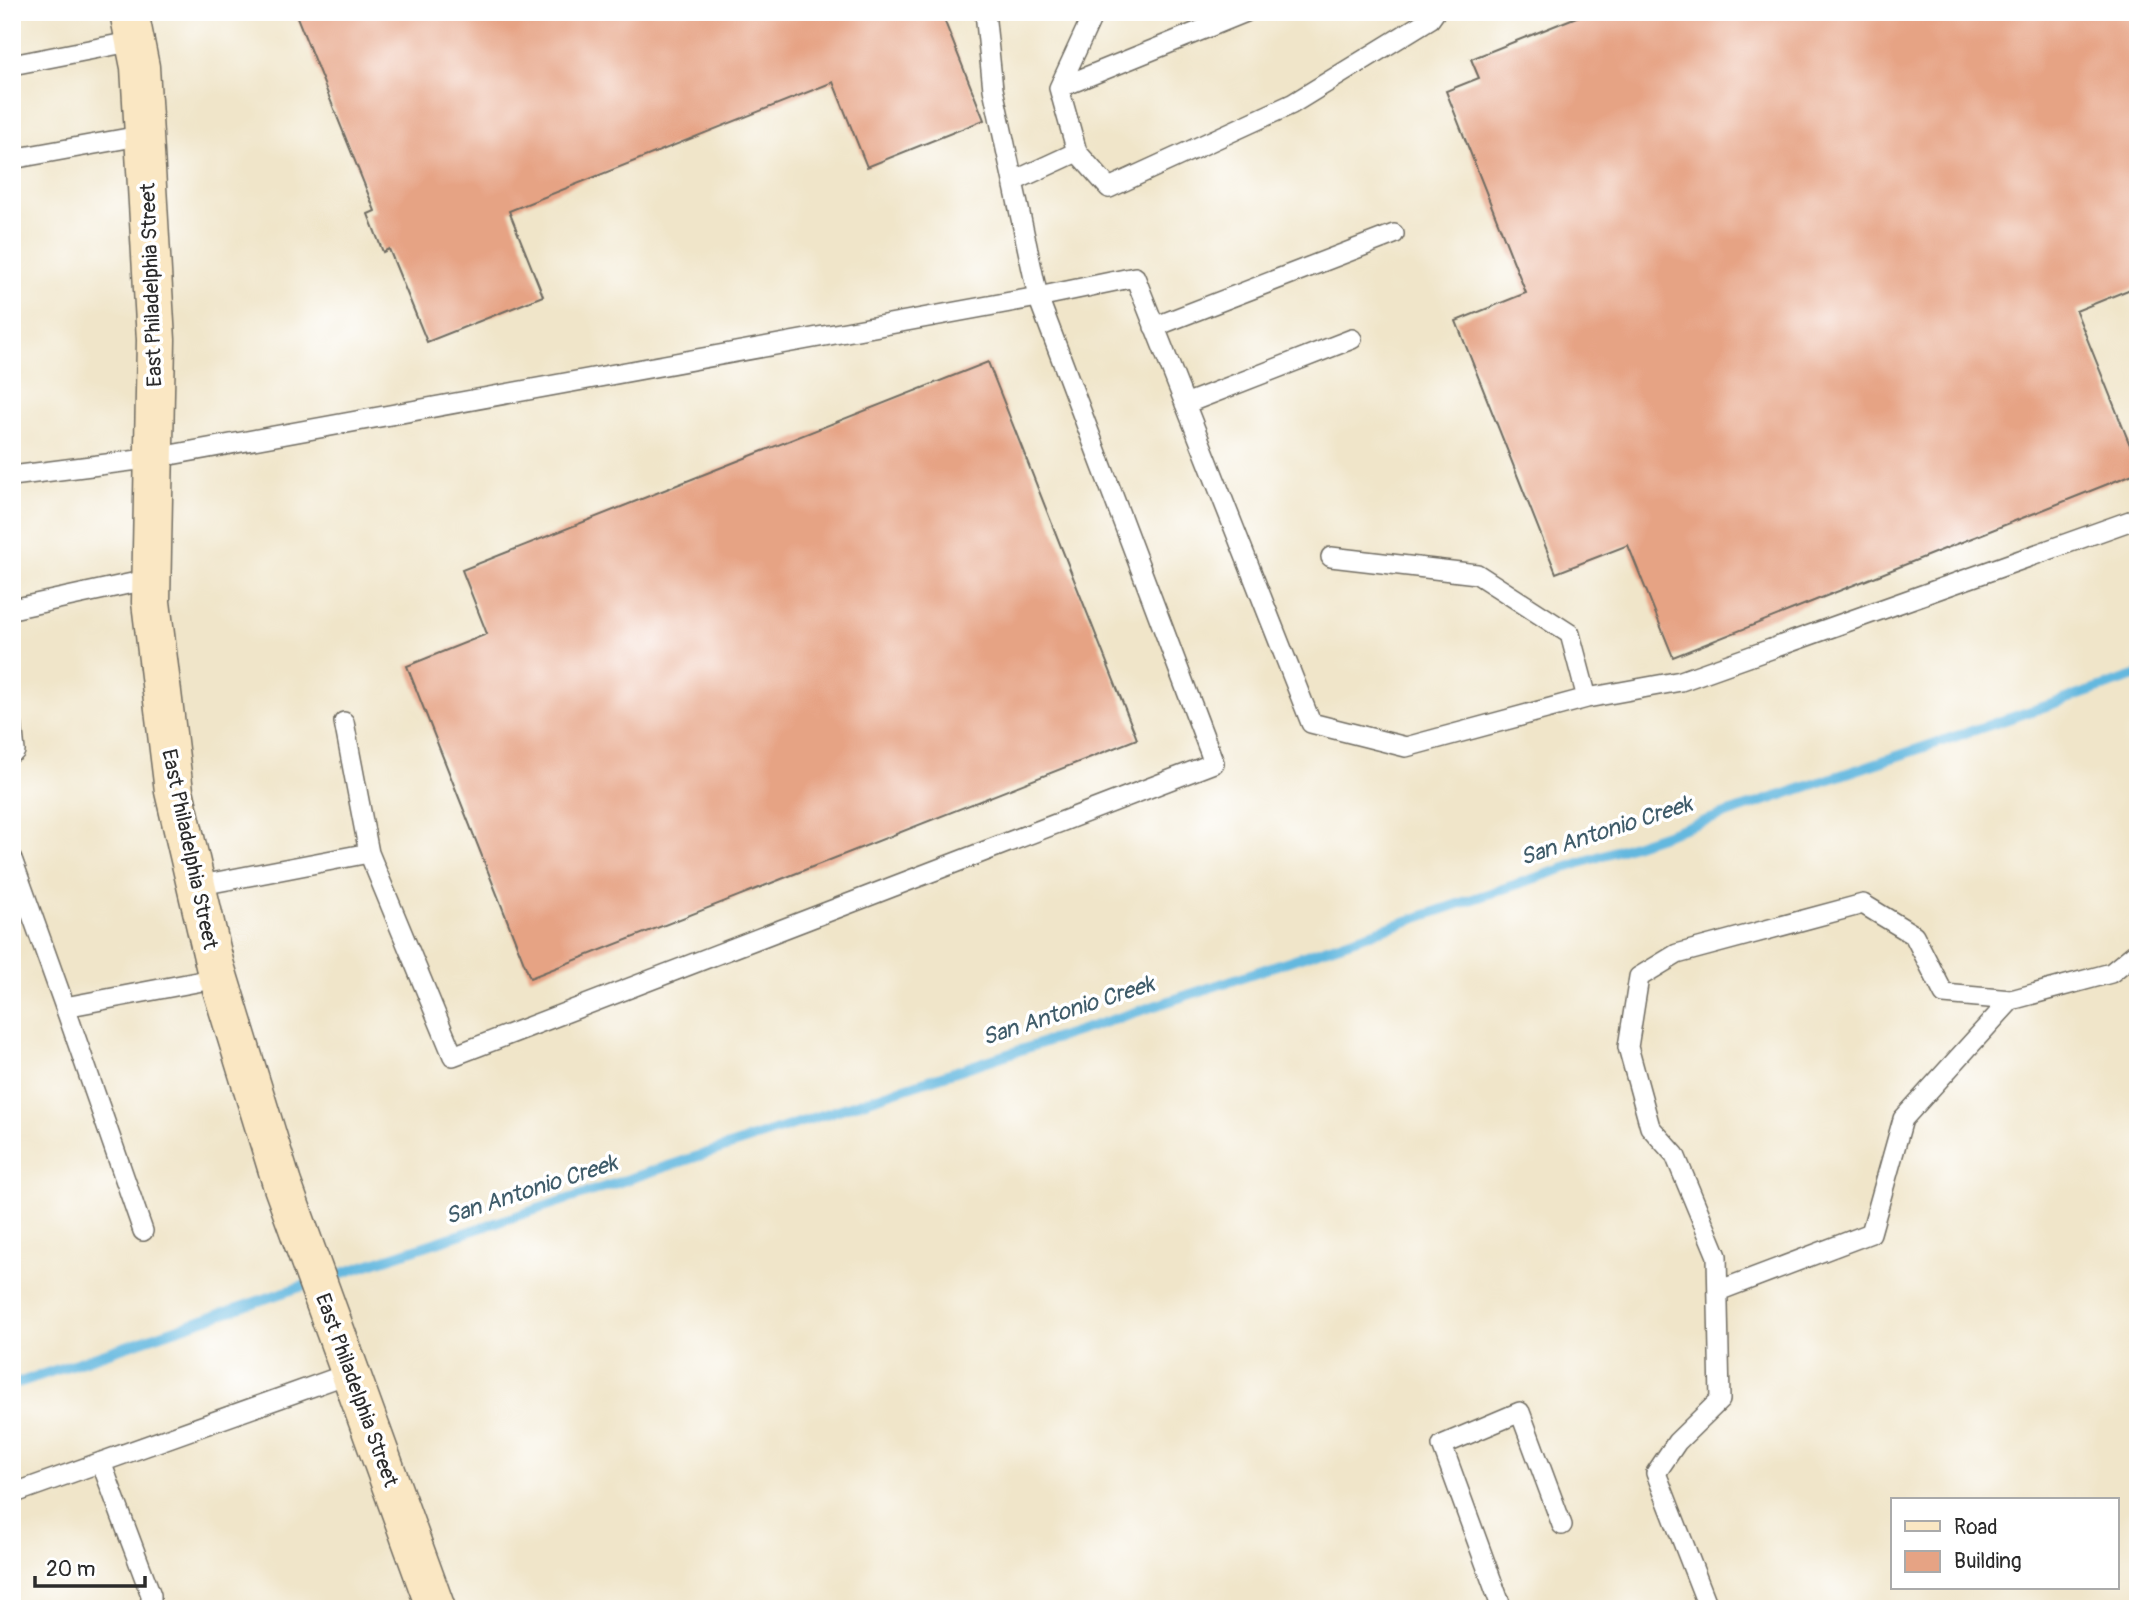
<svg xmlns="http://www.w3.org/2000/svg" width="2150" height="1621" font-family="Pangolin,sans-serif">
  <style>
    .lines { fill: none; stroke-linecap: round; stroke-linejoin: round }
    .stream { stroke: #63b8df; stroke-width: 10 }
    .building { fill: #e6a384 }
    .lane-casing { stroke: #706c62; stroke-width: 22 }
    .secondary-casing { stroke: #706c62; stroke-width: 41 }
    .lane { stroke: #fff; stroke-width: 19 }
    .secondary { stroke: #fae7c3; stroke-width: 38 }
    .labels { text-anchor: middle; stroke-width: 7; stroke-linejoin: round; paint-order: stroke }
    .street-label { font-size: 21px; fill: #2b2b2b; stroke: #fff }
    .water-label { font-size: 23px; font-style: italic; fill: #3f5c6a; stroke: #fff }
  </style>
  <rect width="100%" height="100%" fill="#fff"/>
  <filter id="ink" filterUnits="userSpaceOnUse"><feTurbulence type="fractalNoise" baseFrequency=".0143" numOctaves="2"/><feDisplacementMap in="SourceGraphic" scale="14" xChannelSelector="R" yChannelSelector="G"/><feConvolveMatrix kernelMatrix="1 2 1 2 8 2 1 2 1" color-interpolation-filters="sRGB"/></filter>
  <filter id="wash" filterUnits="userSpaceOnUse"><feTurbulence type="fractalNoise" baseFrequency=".00686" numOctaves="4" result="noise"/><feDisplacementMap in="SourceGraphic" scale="28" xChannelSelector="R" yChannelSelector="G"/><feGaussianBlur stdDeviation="1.57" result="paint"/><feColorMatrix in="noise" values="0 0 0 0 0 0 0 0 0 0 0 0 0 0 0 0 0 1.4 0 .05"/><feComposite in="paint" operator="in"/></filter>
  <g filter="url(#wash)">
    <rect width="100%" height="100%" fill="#f0e5c9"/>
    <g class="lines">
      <path class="stream" d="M12 1385 282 1293 1206 989 2138 675"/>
    </g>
    <g id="blocks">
      <path class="building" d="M295 12H941L984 120 867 167 833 82 509 211 543 296 427 342 389 249 383 252 368 214 375 211Z
        M1589 12H2138V286L2076 311 2138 465V472L1673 657 1628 545 1556 573 1456 321 1526 293 1446 91 1479 78 1471 59Z
        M988 362 1137 739 530 978 407 666 487 634 462 570Z"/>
    </g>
  </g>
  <g filter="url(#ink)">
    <use href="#blocks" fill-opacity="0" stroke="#706c62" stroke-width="2"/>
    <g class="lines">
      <g class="lane-casing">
        <path id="lane" d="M985 12 993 89 1038 297 1135 277 1311 723 1406 747 1587 698 1570 634 1477 574 1331 557
          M12 65 135 41
          M1059 88 1094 12
          M1077 152 1109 188 1292 104 1430 19 1435 12
          M12 159 145 135
          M1014 181 1077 152 1059 88 1246 12
          M1154 327 1394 234
          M1185 404 1352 339
          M12 476 154 458 1038 297 1214 763 453 1056 369 853 196 886
          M12 609 151 579
          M1587 698 1681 681 2138 518
          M12 722 15 751 12 752
          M344 722 369 853
          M12 859 65 1007 218 978
          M65 1007 143 1231
          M1718 1291 1871 1233 1903 1119 2011 1000
          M101 1462 151 1595V1609
          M12 1494 350 1373
          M1502 1609 1442 1445 1520 1412 1562 1525
          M1709 1609 1656 1473 1677 1442 1720 1400 1717 1256 1675 1155 1650 1127 1628 1047 1639 977 1677 954 1863 904 1914 935 1944 994 2011 1000 2111 973 2138 951"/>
      </g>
      <g class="secondary-casing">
        <path id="secondary" d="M129 12 140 67 156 340 151 602 174 791 215 966 282 1184 436 1609"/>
      </g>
      <use href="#lane" class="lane"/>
      <use href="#secondary" class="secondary"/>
    </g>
  </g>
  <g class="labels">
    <g class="street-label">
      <text transform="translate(151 285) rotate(-92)" y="7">East Philadelphia Street</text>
      <text transform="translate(190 849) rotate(78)" y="7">East Philadelphia Street</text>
      <text transform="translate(357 1390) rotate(70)" y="7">East Philadelphia Street</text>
    </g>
    <g class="water-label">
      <text transform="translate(1606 830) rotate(-18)" y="8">San Antonio Creek</text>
      <text transform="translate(1068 1010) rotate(-18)" y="8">San Antonio Creek</text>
      <text transform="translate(531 1189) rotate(-18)" y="8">San Antonio Creek</text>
    </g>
  </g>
  <rect width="2150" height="1621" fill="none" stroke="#fff" stroke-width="42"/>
  <rect x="1891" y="1498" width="228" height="91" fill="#ffffff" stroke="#aaaaaa" stroke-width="2"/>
  <rect x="1905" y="1521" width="35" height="10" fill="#fae7c3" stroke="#aaaaaa" stroke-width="2"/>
  <text x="1954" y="1534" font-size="21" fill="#2b2b2b">Road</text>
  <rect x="1905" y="1551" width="35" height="21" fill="#e6a384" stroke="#aaaaaa" stroke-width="2"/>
  <text x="1954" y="1568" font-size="21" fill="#2b2b2b">Building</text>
  <path d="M35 1576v10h110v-10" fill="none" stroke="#2b2b2b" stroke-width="3.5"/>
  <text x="46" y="1576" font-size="21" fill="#2b2b2b" stroke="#ffffff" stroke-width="5" paint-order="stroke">20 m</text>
</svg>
